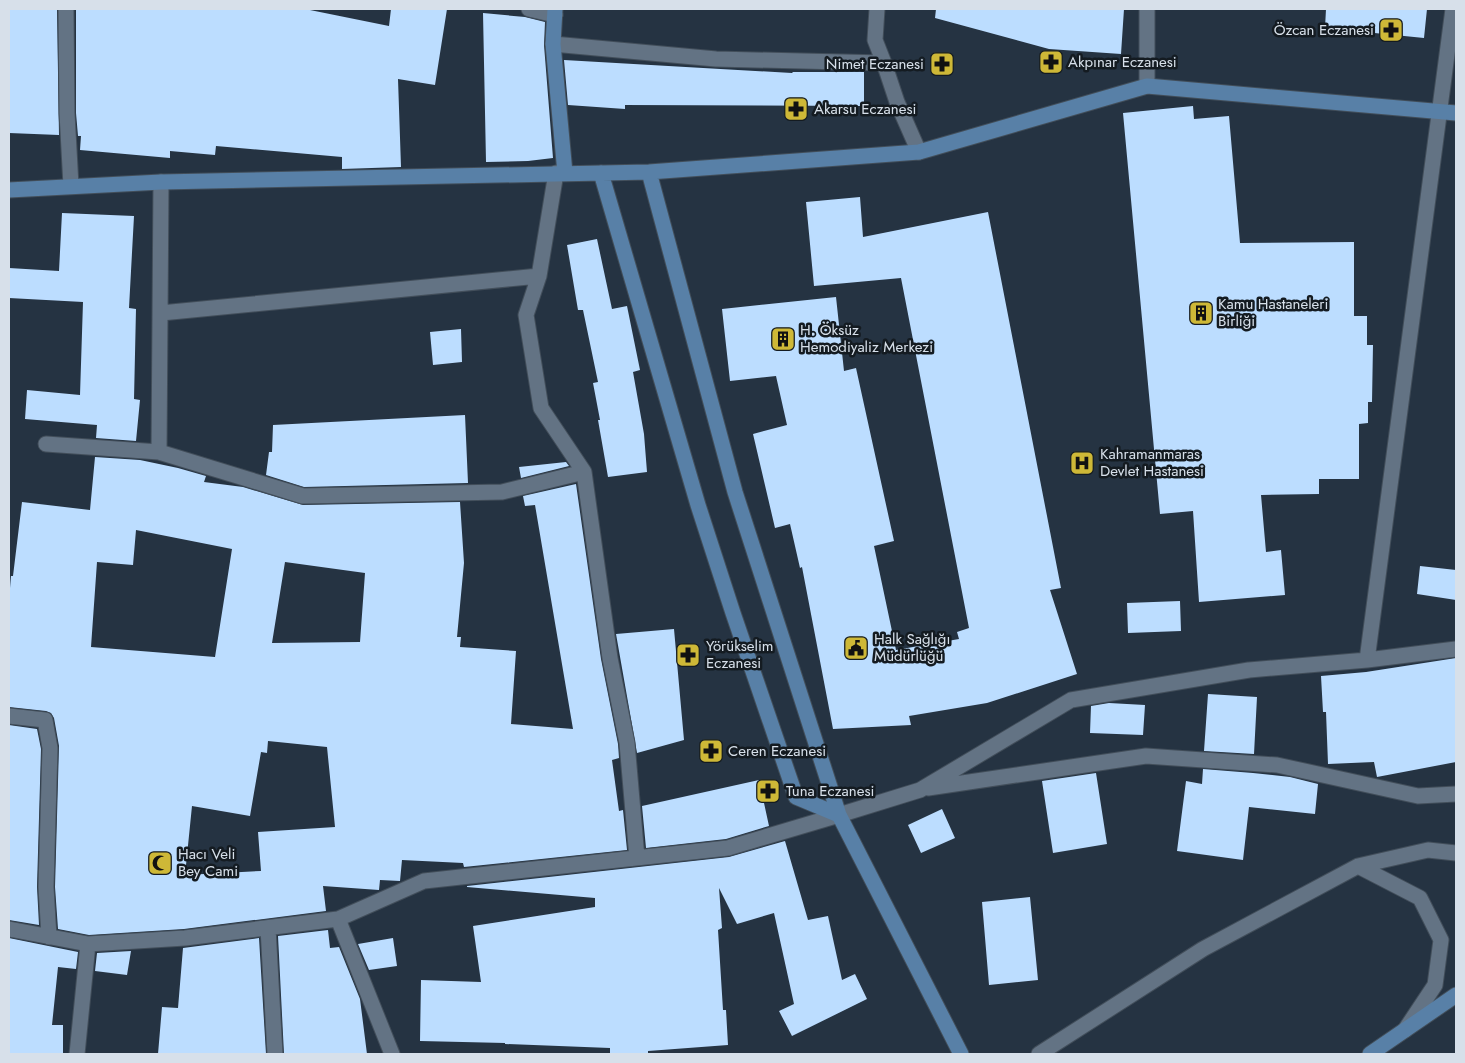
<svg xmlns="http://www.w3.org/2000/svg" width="1465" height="1063" font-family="Jost,sans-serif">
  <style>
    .building { fill: #bcddff; fill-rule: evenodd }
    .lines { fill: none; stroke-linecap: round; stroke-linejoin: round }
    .street-casing { stroke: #424e5a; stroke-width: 17 }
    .secondary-casing { stroke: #424e5a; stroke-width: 17 }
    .street { stroke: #637384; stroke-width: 15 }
    .secondary { stroke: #5880a7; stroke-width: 15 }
    .labels { text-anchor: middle; stroke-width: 5; stroke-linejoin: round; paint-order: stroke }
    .poi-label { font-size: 15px; fill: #d7e0ea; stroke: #141b21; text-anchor: start }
  </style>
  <rect width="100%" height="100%" fill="#253342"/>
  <path class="building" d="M9 9 57 10 59 135 9 133Z
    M76 9H305L389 26 391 9H447L435 85 398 79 401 167 342 169V157L216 146 215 155 170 151V158L80 150 81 136H78L76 113Z
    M936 9H1124L1121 54 1049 49 935 18Z
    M1326 9H1427L1424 38 1325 28Z
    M483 13 525 17 545 22 544 45 553 158 528 161 486 162Z
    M564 60 792 73 793 72H864V106L625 105V109L568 105Z
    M1193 106 1194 119 1229 116 1240 243 1354 242V316H1367V345H1373L1372 402H1368V423L1359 424V479H1319V494L1261 495 1266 552 1281 550 1285 595 1199 602 1193 511 1160 514 1123 113Z
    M860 197 863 237 988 212 1061 588 1050 590 1077 674 987 703 909 716 911 725 833 729 802 567 800 568 790 524 775 528 753 434 787 425 776 376 730 381 722 309 836 297 844 371 856 368 894 541 874 546 896 650 959 639 957 632 969 628 901 278 814 286 806 202Z
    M62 213 134 216 129 308 136 309 134 399 140 400 136 441 96 438 97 425 25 419 27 390 80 395 83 302 9 298V268L59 271Z
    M597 239 612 309 627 306 640 370 633 372 644 434 647 472 608 477 598 420H600L593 383 598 382 583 310H578L567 245Z
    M461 329 462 362 433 365 430 332Z
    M465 415 468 483 304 487 266 475 269 452H272L273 425Z
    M95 457 140 460 178 468 206 476 204 482 243 487 303 505 460 502 464 563 457 637H461L460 647 516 651 511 724 573 729 535 505 525 506 523 496 576 484 601 659 618 744 619 758 612 760 619 811 623 810 627 850 464 867 463 863 402 860 400 881 380 880 379 890 323 886 326 911 184 929 89 935 58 929 55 887 59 746 54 718 51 713 46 711 9 707V600L11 576H13L22 502 90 510ZM136 530 232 549 215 657 91 647 97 562 133 565ZM285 562 365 573 360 642 272 643ZM268 741 327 747 335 827 258 832 261 871 185 875 192 806 250 816 261 752 267 753Z
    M566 462 569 466 521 478 519 467Z
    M1420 566 1456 570V600L1417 594Z
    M1180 601 1181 631 1128 633 1127 603Z
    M674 629 684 740 637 753 616 634Z
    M1456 658V762L1377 777 1374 762 1328 764 1326 712H1323L1321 676 1366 672Z
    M1208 694 1257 697 1254 754 1204 751Z
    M1109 703 1145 705 1143 735 1090 733 1091 706Z
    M9 725 37 729 41 749 37 887 39 925 9 920Z
    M1203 769 1253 773 1290 777 1318 784 1315 814 1249 807 1243 860 1177 851 1186 781 1202 784Z
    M1096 773 1107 844 1053 853 1042 781Z
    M759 780 769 826 726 839 646 848 642 806Z
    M942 809 955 838 921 853 908 825Z
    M785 841 808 920 828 916 842 980 855 974 867 999 792 1036 779 1011 794 1004 774 913 737 924 719 888 722 928 718 930 723 1010H726L728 1045 648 1051V1054H610V1048L505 1044V1043L420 1041 421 980 481 982 473 926 595 907V898L467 887V886L729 857Z
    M1030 897 1038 980 989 985 982 902Z
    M328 930 330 948 339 947 360 999 367 1054H284L278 936Z
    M9 938 78 952 76 969 58 967 52 1025H63V1054H9Z
    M259 938 266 1054H158L162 1007 178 1008 183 948Z
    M393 938 397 966 369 970 358 944Z
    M131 951 127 975 95 971 97 953Z"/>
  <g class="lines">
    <g class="street-casing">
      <path id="street" d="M66 9 67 113 71 186
        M529 9 555 15
        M877 9 875 40 884 63 897 102 919 152
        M553 44 716 59 884 63
        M1147 86V9
        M556 173 539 276 526 315 541 408 584 472 610 658 627 743 637 858
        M161 182 159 452 303 496 502 492 584 472
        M161 313 539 276
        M46 444 159 452
        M1367 660 1453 9
        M9 716 45 720 50 748 46 887 49 937
        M928 788 1146 756 1277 765 1418 796 1456 794
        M1358 866 1420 898 1441 940 1435 985 1405 1030
        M338 919 392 1054
        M268 928 275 1054
        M9 929 88 944 185 938 338 919 424 881 728 848 839 815 920 790 1071 700 1249 670 1367 660 1456 649
        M77 1054 88 944
        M1039 1054 1203 949 1358 866 1428 850 1456 853"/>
    </g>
    <g class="secondary-casing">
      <path id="secondary" d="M555 9 553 44 565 173
        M649 172 735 492 839 815 961 1054
        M601 173 698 505 733 613 796 797 839 815
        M9 190 161 182 649 172 919 152 1147 86 1456 113
        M1370 1054 1456 995"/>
    </g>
    <use href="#street" class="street"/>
    <use href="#secondary" class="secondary"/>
  </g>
  <defs>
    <g id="pharmacy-square" transform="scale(1.25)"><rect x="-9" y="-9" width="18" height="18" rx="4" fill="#ceb837" stroke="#141b21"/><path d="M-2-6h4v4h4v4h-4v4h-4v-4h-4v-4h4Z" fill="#111"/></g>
    <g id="building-square" transform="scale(1.25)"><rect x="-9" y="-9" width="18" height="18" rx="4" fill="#ceb837" stroke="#141b21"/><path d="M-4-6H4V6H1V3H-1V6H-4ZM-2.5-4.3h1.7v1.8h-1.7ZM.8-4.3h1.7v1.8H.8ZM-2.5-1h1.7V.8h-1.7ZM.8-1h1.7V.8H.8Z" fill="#111"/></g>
    <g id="hospital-square" transform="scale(1.25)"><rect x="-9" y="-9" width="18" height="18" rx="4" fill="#ceb837" stroke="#141b21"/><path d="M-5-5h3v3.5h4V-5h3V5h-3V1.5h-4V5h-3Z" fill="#111"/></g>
    <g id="civic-square" transform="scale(1.25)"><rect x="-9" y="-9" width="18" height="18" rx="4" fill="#ceb837" stroke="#141b21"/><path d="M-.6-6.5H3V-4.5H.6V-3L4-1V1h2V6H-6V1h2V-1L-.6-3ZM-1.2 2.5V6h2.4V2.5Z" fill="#111"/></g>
    <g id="mosque-square" transform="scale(1.25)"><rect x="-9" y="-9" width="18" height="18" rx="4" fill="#ceb837" stroke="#141b21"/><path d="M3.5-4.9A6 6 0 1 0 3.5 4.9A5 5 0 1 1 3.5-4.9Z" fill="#111"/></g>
  </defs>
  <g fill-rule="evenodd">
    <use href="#pharmacy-square" x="1391" y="30"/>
    <use href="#pharmacy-square" x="1051" y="62"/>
    <use href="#pharmacy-square" x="942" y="64"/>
    <use href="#pharmacy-square" x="796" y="109"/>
    <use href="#building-square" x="1201" y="313"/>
    <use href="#building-square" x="783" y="339"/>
    <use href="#hospital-square" x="1082" y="463"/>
    <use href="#civic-square" x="856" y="648"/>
    <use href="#pharmacy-square" x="688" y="655"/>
    <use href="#pharmacy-square" x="711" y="751"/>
    <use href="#pharmacy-square" x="768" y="791"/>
    <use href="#mosque-square" x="160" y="863"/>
  </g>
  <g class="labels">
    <g class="poi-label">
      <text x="1374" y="35" text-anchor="end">Özcan Eczanesi</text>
      <text x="1068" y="67">Akpınar Eczanesi</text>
      <text x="924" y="69" text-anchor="end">Nimet Eczanesi</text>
      <text x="814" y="114">Akarsu Eczanesi</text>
      <text x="1218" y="309">Kamu Hastaneleri<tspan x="1218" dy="17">Birliği</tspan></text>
      <text x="800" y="335">H. Öksüz<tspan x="800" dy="17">Hemodiyaliz Merkezi</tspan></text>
      <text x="1100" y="459">Kahramanmaras<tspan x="1100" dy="17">Devlet Hastanesi</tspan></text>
      <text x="874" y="644">Halk Sağlığı<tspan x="874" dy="17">Müdürlüğü</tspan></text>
      <text x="706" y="651">Yörükselim<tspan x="706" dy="17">Eczanesi</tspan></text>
      <text x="728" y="756">Ceren Eczanesi</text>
      <text x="786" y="796">Tuna Eczanesi</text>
      <text x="178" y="859">Hacı Veli<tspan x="178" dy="17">Bey Cami</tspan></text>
    </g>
  </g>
  <rect width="1465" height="1063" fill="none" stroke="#d7e0ea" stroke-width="20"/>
</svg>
